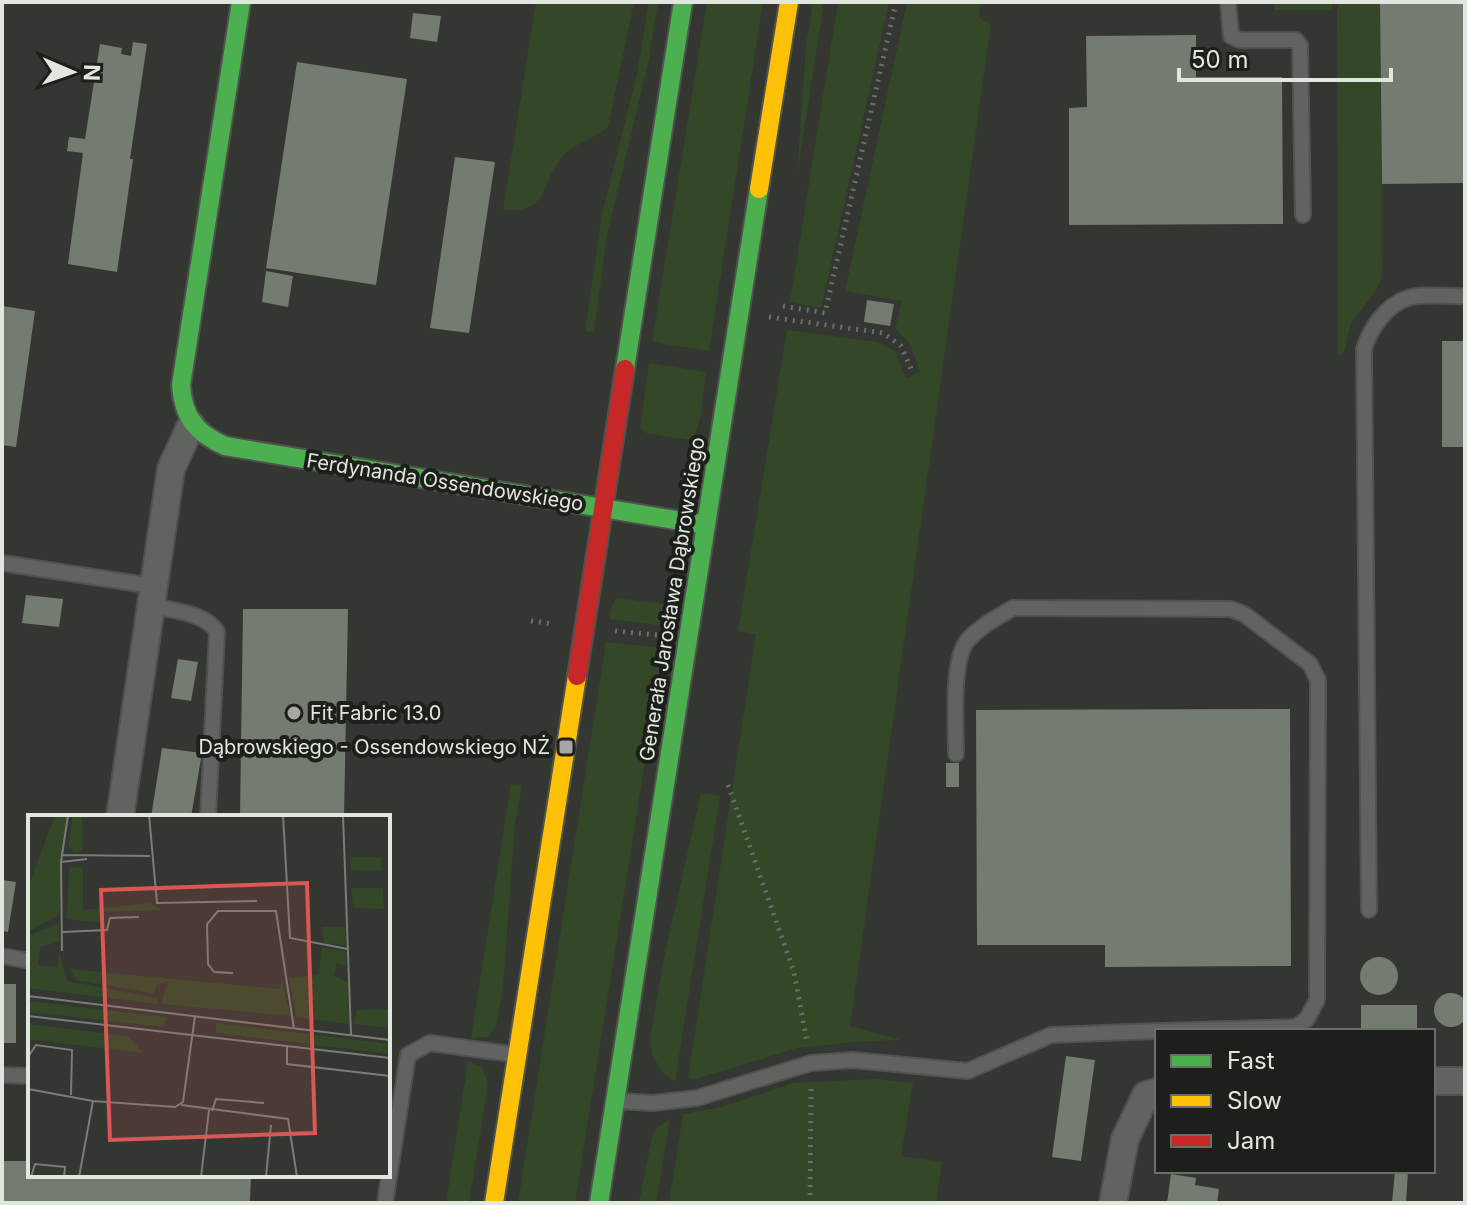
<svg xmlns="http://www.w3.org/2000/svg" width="1467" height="1205" font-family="Inter,sans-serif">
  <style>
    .green { fill: #344828 }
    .building { fill: #747b70 }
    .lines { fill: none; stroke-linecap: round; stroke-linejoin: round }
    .lane-casing { stroke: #4f524d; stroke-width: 18 }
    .street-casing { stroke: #4f524d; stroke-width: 30 }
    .fast-casing { stroke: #4f524d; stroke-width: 22 }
    .slow-casing { stroke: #4f524d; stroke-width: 22 }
    .jam-casing { stroke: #4f524d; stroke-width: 22 }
    .path { stroke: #6b6e6a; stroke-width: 5; stroke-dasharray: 2 6; stroke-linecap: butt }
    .lane { stroke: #60635f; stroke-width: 14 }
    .street { stroke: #60635f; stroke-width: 26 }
    .fast { stroke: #4caf50; stroke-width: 18 }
    .slow { stroke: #ffc107; stroke-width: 18 }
    .jam { stroke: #c62828; stroke-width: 18 }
    .poi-dot { fill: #a4a8a2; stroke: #1c1f1a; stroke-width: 3 }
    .labels { text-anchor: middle; stroke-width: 8; stroke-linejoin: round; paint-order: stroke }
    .street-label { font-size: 20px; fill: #e1e6df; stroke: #1c1f1a }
    .poi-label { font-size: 20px; fill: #e1e6df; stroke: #1c1f1a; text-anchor: start }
    .inset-road { fill: none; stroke: #797c77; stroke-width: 2 }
    .view { fill: #d95856; fill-opacity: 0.15; stroke: #d95856; stroke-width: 4 }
    .inset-edge { fill: none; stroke: #e1e6df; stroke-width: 4 }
  </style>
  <rect width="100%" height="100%" fill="#333631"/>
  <path class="green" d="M536 2H634L608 127C595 139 578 142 566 153 538 180 554 213 503 210Z
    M649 2H658L648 64 607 235 594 332 585 331 602 214 637 74Z
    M707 2H763L709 351 652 342Z
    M813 2H824L797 175 806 46Z
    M838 2H889L821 308 790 302Z
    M907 2H981L979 18 991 24 850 1026 901 1040 854 1042 797 1048 696 1079 688 1078 756 634 738 631 787 330 877 342 895 351 906 378 920 372 910 344 895 328 902 301 845 291Z
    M1275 2H1332V10H1274Z
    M1337 2H1380L1382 277 1375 292 1351 323 1344 352 1338 356Z
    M649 363 706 372C703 389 703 433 689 440L646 433 640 427Z
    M617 598 663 604 668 610 666 626 609 619 612 605Z
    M606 642 663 648 575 1203H518Z
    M511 784 522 785 515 824 503 987 496 1027 488 1037 471 1038Z
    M701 793 720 796 675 1082 663 1073 652 1055 650 1038 665 953Z
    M468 1061 482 1067 488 1084 469 1203H446Z
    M874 1079 913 1083 901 1156 942 1162 936 1203H669L683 1114 721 1107 793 1083Z
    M670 1119 656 1203H639L652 1136 658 1127Z"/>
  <path class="building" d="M1380 2H1465V183L1382 184Z
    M413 13 441 16 437 42 410 38Z
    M1196 35V77H1282L1283 224 1069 225V108L1087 107 1086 36Z
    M133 42 147 44 130 159H133L117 272 68 264 83 153 67 151 69 137 85 139 100 44 122 48 121 54 131 56Z
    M297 62 407 79 376 285 266 268Z
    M455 157 495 162 469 333 430 328Z
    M266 271 293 276 288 307 262 302Z
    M867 300 894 304 890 326 864 322Z
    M2 306 35 311 16 447 2 445Z
    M1442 341H1465V447H1442Z
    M26 595 63 599 59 627 22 623Z
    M243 609H348L344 817H240Z
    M178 659 198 662 191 701 171 698Z
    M1290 709 1291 966 1105 967V945H977L976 710Z
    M162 748 202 753 191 817H151Z
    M946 763H959V787H946Z
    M2 880 16 882 8 932 2 931Z
    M1360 976a19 19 0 1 1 38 0a19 19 0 1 1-38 0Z
    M2 984H16V1043H2Z
    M1434 1010a17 17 0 1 1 34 0a17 17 0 1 1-34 0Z
    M1361 1005H1417V1031H1361Z
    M1066 1056 1095 1060 1081 1161 1052 1157Z
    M2 1161H30V1175H251L250 1203H2Z
    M1395 1171H1408L1406 1203H1392Z
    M1171 1174 1196 1178 1195 1185 1219 1189 1217 1203H1167Z"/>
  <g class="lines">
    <g class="lane-casing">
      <path id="lane" d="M1228 2 1231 36 1240 40H1296L1300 45 1303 215
        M2 563 153 586
        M150 606C171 610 206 613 217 632L208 817
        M956 754C956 727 951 662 967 641 980 626 996 618 1013 608L1231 609 1244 614 1310 664 1318 680 1317 1000 1307 1019 1296 1027 1162 1031
        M1369 910 1364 349C1370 329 1386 305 1408 298 1421 293 1450 297 1465 296
        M2 956 30 961
        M2 1075 30 1076
        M616 1101 653 1103 697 1098 811 1063 853 1060 968 1071 1051 1035 1157 1031
        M385 1203 408 1055 430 1043 518 1055"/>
    </g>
    <g class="street-casing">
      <path id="street" d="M120 817 171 469 191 425
        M1433 1081H1465
        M1113 1203 1125 1139 1146 1095 1157 1092"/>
    </g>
    <g class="fast-casing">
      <path id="fast" d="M241 2 181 385C183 417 196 433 225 446L706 525
        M625 369 683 2
        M599 1203 759 189"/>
    </g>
    <g class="slow-casing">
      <path id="slow" d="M759 189 789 2
        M494 1203 577 676"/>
    </g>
    <g class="jam-casing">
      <path id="jam" d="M577 676 625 369"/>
    </g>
    <path class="path" d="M783 306 825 313 896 2
      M769 317 883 333 901 346 912 371
      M531 621 553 624
      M615 631 657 635
      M728 785 794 972 807 1042
      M810 1203 811 1084"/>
    <use href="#lane" class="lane"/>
    <use href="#street" class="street"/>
    <use href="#fast" class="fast"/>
    <use href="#slow" class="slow"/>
    <use href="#jam" class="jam"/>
  </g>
  <g class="poi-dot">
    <circle cx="294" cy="713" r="8"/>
    <rect x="558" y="739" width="16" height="16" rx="4"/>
  </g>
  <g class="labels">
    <g class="street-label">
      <text transform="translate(445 482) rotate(9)" y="7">Ferdynanda Ossendowskiego</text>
      <text transform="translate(672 599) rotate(-81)" y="7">Generała Jarosława Dąbrowskiego</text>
    </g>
    <g class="poi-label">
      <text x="310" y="720">Fit Fabric 13.0</text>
      <text x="550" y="754" text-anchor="end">Dąbrowskiego - Ossendowskiego NŻ</text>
    </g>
  </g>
  <g transform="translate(28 815)">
    <rect width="362" height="362" fill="#333631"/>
    <path d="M27 0H38L31 100 0 117V73ZM45 0H54L55 35 46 38 40 30ZM322 42H353L354 56 323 55ZM41 52 55 53V95L121 88 135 95 76 97V108L39 104ZM323 73H355L356 94 325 93ZM31 108V127L12 132 10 150 30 152 31 136 39 166 129 183V189L0 173V121ZM294 112H317L318 130 296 128ZM294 133 318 136V151L309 148 306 161 319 167 321 209 268 202 261 163 291 159ZM41 154 251 174 254 165 262 201 133 189 140 166 128 170 127 179 49 165ZM0 186 138 202 136 212 0 197ZM362 194V213L326 209 329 195ZM188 208 362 229V239L188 218ZM0 209 100 221 115 238 0 224Z" fill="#344828"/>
    <path class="inset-road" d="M121 0 129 88 229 86M255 0 262 123 320 134M315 0 323 220M34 40 122 41M33 47 59 44M34 117 79 115 82 103 111 102M34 136 33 47 40 0M205 158 186 157 180 149 179 109 190 96H248L266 214M0 181 362 225M0 201 362 243M259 230V249L362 261M0 242 8 230 44 235 43 280M0 274 65 286M153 290 260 304 269 362M184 296 188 284 236 288M3 362 7 349 37 352 36 362M51 362 65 286 147 292 155 287 167 201M173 362 181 295M238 362 243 310"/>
    <path class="view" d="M279 68 287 318 82 325 73 75Z"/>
    <rect width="362" height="362" class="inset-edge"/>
  </g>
  <rect width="1467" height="1205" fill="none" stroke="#e1e6df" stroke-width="8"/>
  <rect x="1155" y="1029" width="280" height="144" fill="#1c1f1a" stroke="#6b6f69" stroke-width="2"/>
  <rect x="1171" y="1055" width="40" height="12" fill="#4caf50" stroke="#6b6f69" stroke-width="2"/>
  <text x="1227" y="1069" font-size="24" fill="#e1e6df">Fast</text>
  <rect x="1171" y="1095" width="40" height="12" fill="#ffc107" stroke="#6b6f69" stroke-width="2"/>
  <text x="1227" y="1109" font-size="24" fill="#e1e6df">Slow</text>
  <rect x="1171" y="1135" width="40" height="12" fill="#c62828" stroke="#6b6f69" stroke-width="2"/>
  <text x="1227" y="1149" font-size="24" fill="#e1e6df">Jam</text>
  <g transform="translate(72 72) rotate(92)" stroke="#1c1f1a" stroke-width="6" paint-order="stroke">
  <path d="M0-6L14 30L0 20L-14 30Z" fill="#e1e6df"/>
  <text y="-12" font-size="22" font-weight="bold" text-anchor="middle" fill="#e1e6df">N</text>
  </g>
  <path d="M1179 68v12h212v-12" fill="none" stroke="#e1e6df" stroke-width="4"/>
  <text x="1191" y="68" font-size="24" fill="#e1e6df" stroke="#1c1f1a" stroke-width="6" paint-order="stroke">50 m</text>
</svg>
